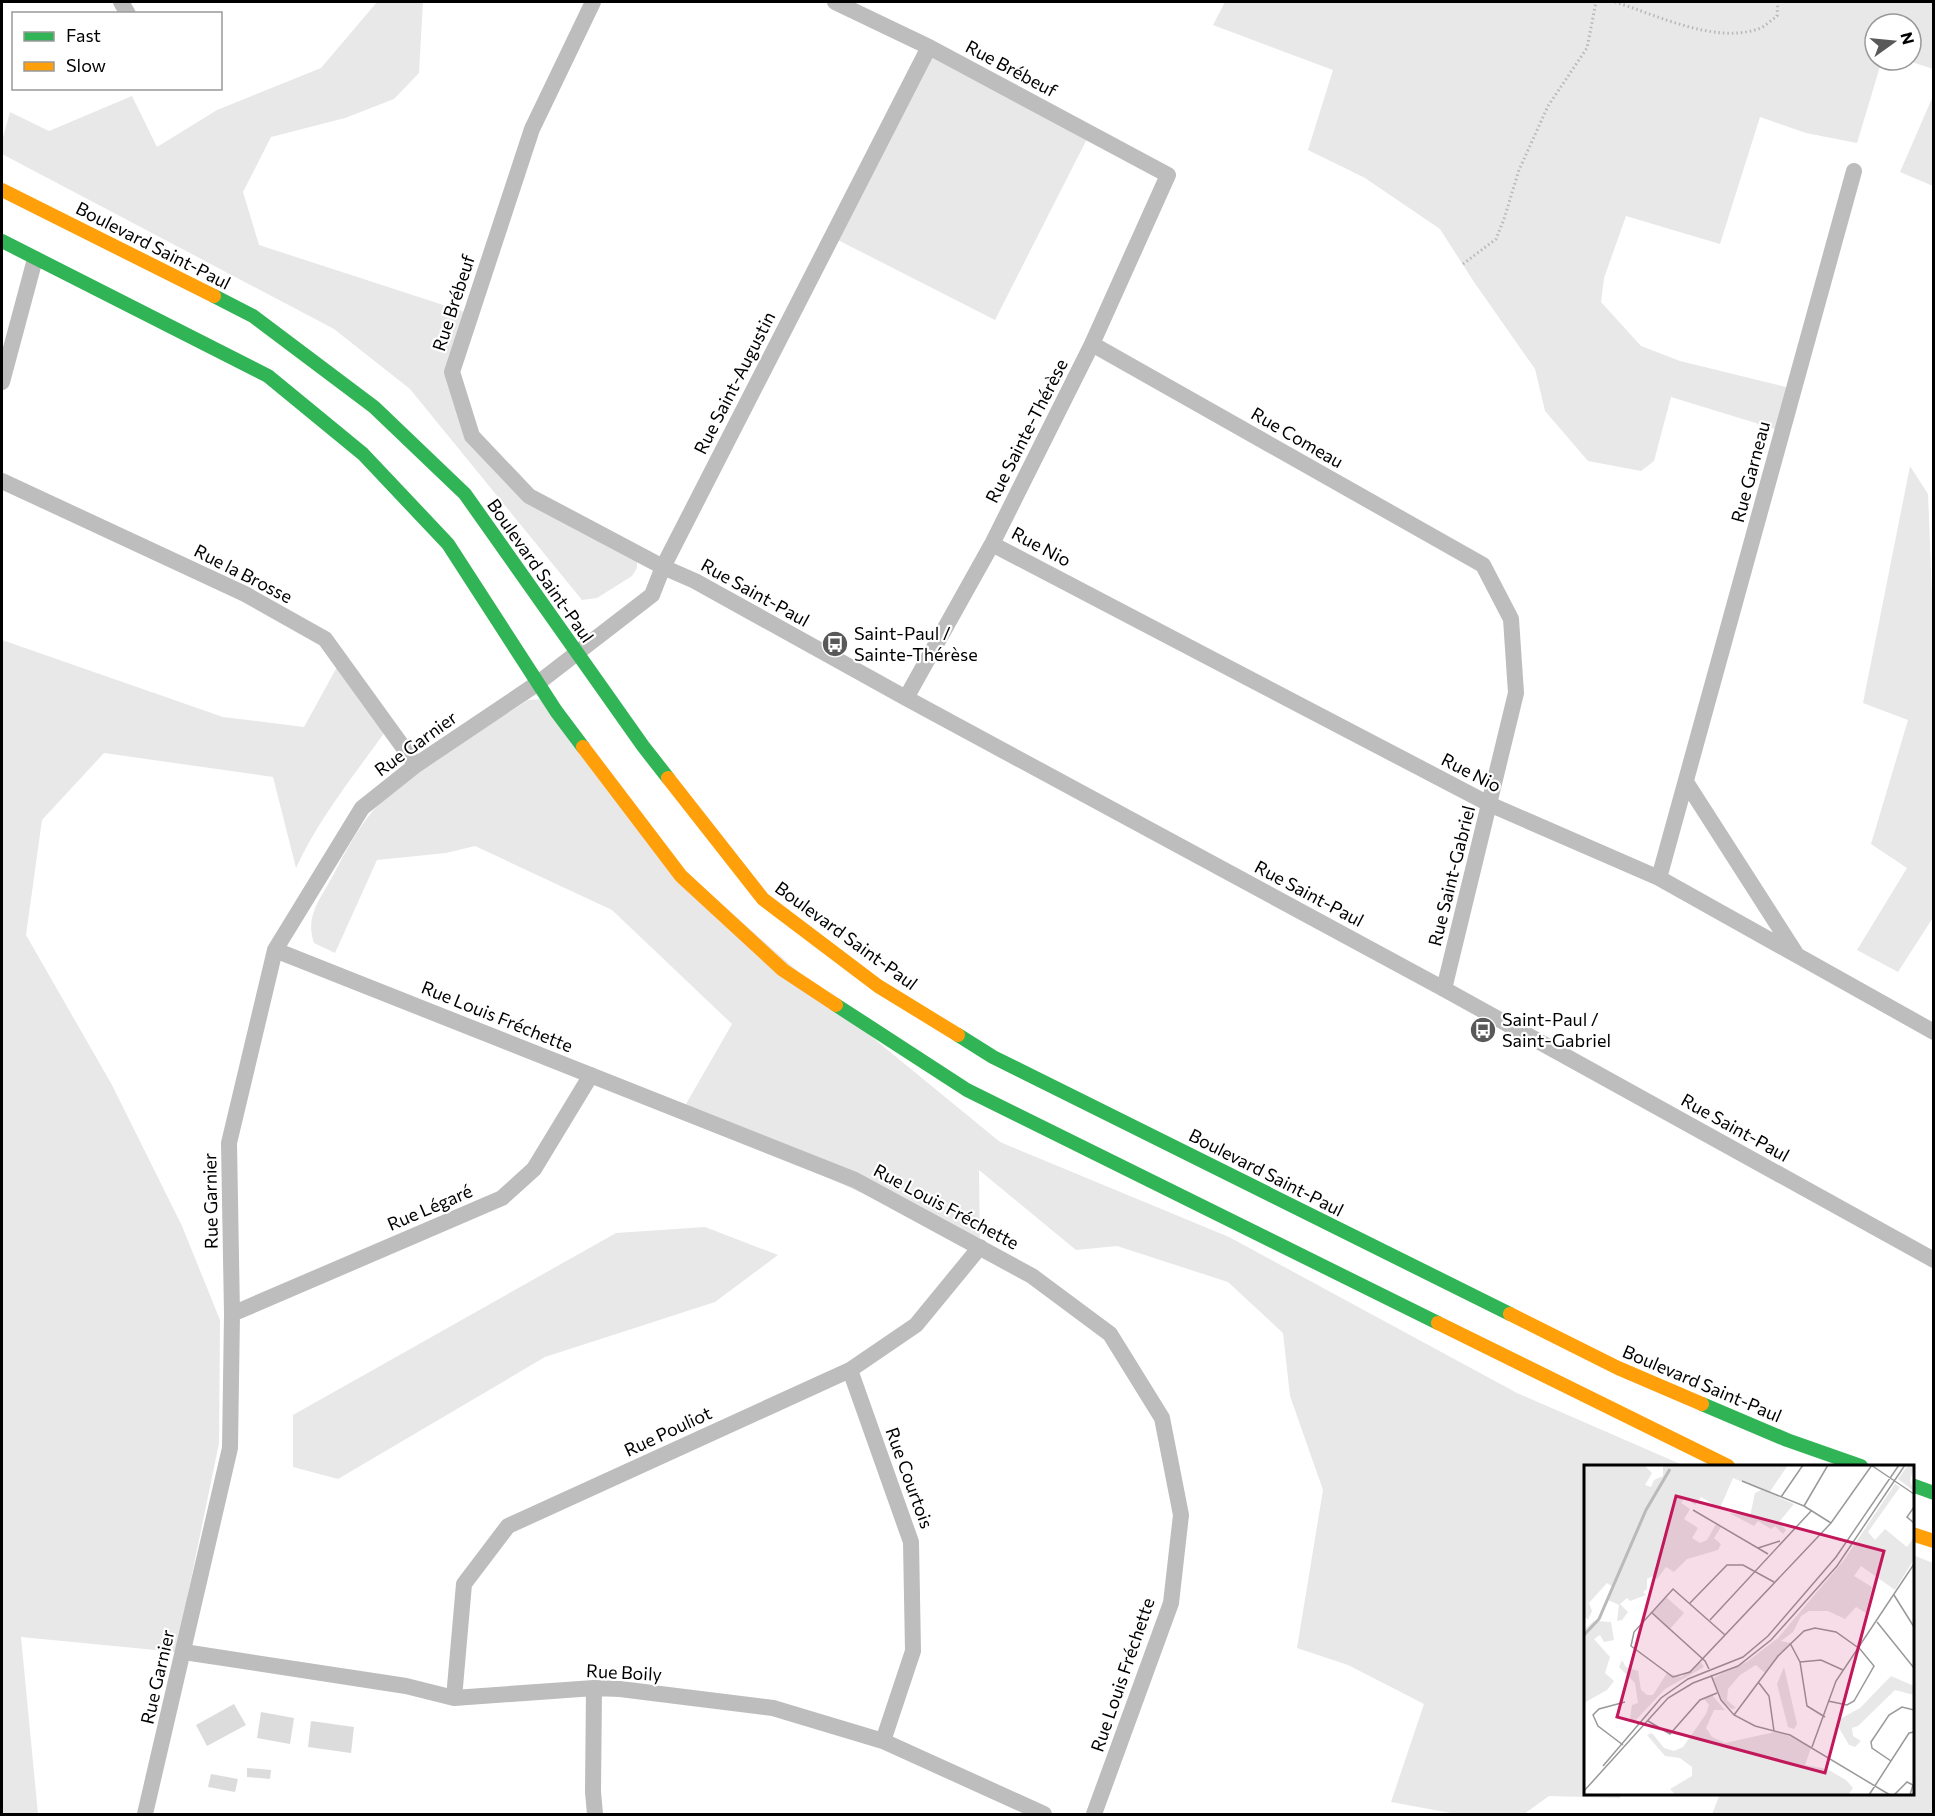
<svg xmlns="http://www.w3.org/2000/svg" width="1935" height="1816" font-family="Commissioner,sans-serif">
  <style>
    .green { fill: #e8e8e8 }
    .building { fill: #dcdcdc }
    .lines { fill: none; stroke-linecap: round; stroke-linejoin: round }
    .path { stroke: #b8b8b8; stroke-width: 3; stroke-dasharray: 1.5 3; stroke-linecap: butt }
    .street { stroke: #bdbdbd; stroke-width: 16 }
    .fast { stroke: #30b455; stroke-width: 14 }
    .slow { stroke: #ff9f0a; stroke-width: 14 }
    .labels { text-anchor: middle; stroke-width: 4.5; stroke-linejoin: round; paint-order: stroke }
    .street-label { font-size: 18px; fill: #000; stroke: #fff }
    .poi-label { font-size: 18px; fill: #000; stroke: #fff; text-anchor: start }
    .inset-river { fill: none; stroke: #bababa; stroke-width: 3 }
    .inset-road { fill: none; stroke: #999; stroke-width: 1.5 }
    .view { fill: #c2185b; fill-opacity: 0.15; stroke: #c2185b; stroke-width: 3 }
    .inset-edge { fill: none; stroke: #000; stroke-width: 3 }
  </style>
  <rect width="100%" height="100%" fill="#fff"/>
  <path class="green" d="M377 2H423L419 73 394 99 345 118 271 137 243 192 259 245 471 314 452 372 472 436 529 496 637 561V568L632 576 597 598 582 600 410 389 334 329 2 154V141L10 112 49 131 132 96 157 147 217 110 321 68Z
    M1225 2H1933V69L1906 60H1911V24H1875V60H1882L1857 143 1806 133 1760 117 1720 244 1626 216 1604 278 1601 302 1641 346 1680 361 1794 389 1782 431 1671 397 1654 461 1641 471 1588 461 1545 411 1535 369 1474 282 1440 229 1365 178 1308 150 1333 70 1213 25Z
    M923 48 1090 133 995 320 828 235Z
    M1933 96V186L1900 172Z
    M1910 466 1928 494 1934 648V916L1898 972 1857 950 1907 868 1871 844 1908 720 1863 703Z
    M2 640 223 717 304 727 337 667 387 729C355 774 319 818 296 868L273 777 104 753 42 820 26 935 112 1085 182 1226 220 1320 219 1443 176 1652 21 1637 38 1814H2Z
    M544 699 641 833 878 1042 1000 1142 1229 1237 1517 1393 1685 1466H1586V1794H1621L1620 1798 1549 1796 1524 1814H1456L1391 1802 1424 1704 1348 1665 1297 1648 1323 1490 1290 1396 1283 1333 1228 1282 1117 1246 1076 1250 979 1170 980 1247 682 1111 732 1024 612 910 475 846 446 853 377 860 335 953 314 943C305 917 319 901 331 879 345 853 359 824 381 802 424 761 479 732 528 700Z
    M705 1227 778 1255 715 1302 545 1357 338 1479 293 1467V1415L616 1233Z
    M1913 1555 1933 1563V1814H1712L1720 1794H1912Z"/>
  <path class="building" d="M234 1704 246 1725 207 1746 196 1725Z
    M261 1712 294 1718 290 1744 257 1738Z
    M311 1721 354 1727 351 1753 308 1747Z
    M247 1768 271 1770 270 1779 247 1777Z
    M211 1774 238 1779 235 1792 208 1787Z"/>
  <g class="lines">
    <path class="path" d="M1615 2C1657 15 1714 44 1758 29 1765 27 1771 20 1777 16L1778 2
      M1463 264 1496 239 1504 219 1519 170 1548 106 1587 48 1596 2"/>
    <path class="street" d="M121 2 128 14
      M593 2 532 129 452 372 472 436 529 496 663 567 695 581 906 698 1444 989 1934 1260
      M835 2 929 47 1168 175 1092 344 992 544 906 698
      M1092 344 1483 565 1511 619 1516 693 1444 989
      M2 382 35 259
      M2 481 245 594 325 639 416 765
      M992 544 1489 804 1659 878 1934 1032
      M1686 782 1795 952
      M1659 878 1854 171
      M275 950 855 1180 1032 1276 1110 1334 1162 1418 1181 1515 1171 1603 1094 1814
      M232 1314 502 1198 534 1169 591 1075
      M850 1370 911 1542 913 1651 883 1741
      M184 1652 406 1686 454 1698 594 1688 620 1689 773 1708 883 1741 1044 1814
      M594 1688 593 1792 595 1814
      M454 1698 464 1584 508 1526 850 1370 916 1325 980 1247
      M145 1814 230 1448 232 1314 229 1143 275 950 362 808 416 765 538 683 652 595 663 567 929 47"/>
    <path class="fast" d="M2 241 268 376 363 454 448 544 556 711 583 747
      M214 296 253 316 374 407 465 494 643 746 668 778
      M836 1005 967 1090 1438 1323
      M958 1035 993 1057 1510 1314
      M1702 1404 1787 1440 1861 1466
      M1912 1485 1934 1493"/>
    <path class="slow" d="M2 190 214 296
      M583 747 681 876 783 970 836 1005
      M668 778 763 899 878 986 958 1035
      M1510 1314 1618 1368 1702 1404
      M1438 1323 1728 1466
      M1912 1534 1934 1541"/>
  </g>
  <defs>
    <g id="bus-disc" transform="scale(1.35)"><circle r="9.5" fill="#595959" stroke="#fff"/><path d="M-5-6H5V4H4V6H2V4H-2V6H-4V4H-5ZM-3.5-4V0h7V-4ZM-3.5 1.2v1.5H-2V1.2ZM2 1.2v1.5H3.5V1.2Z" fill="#fff"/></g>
  </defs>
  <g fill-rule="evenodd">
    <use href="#bus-disc" x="835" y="644"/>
    <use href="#bus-disc" x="1483" y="1030"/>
  </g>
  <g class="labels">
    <g class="street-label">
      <text transform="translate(1011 69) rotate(28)" y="6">Rue Brébeuf</text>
      <text transform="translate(153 246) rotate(27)" y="6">Boulevard Saint-Paul</text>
      <text transform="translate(454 303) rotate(-72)" y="6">Rue Brébeuf</text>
      <text transform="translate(735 383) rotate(-63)" y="6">Rue Saint-Augustin</text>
      <text transform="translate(1027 431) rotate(-63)" y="6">Rue Sainte-Thérèse</text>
      <text transform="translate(1297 438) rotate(30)" y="6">Rue Comeau</text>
      <text transform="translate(1751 472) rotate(-75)" y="6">Rue Garneau</text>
      <text transform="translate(1041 547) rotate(28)" y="6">Rue Nio</text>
      <text transform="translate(540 571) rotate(55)" y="6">Boulevard Saint-Paul</text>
      <text transform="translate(243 574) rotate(27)" y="6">Rue la Brosse</text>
      <text transform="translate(755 593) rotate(29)" y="6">Rue Saint-Paul</text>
      <text transform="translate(416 744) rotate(-36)" y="6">Rue Garnier</text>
      <text transform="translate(1471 773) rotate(27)" y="6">Rue Nio</text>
      <text transform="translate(1452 876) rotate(-76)" y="6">Rue Saint-Gabriel</text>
      <text transform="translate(1309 894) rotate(28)" y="6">Rue Saint-Paul</text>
      <text transform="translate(846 936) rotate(36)" y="6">Boulevard Saint-Paul</text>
      <text transform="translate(497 1017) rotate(22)" y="6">Rue Louis Fréchette</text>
      <text transform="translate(1735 1128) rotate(29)" y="6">Rue Saint-Paul</text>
      <text transform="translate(1266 1173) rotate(27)" y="6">Boulevard Saint-Paul</text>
      <text transform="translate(211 1201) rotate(-91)" y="6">Rue Garnier</text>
      <text transform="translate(946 1207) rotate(28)" y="6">Rue Louis Fréchette</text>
      <text transform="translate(430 1208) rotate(-23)" y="6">Rue Légaré</text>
      <text transform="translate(1702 1384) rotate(23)" y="6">Boulevard Saint-Paul</text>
      <text transform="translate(668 1432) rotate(-25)" y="6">Rue Pouliot</text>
      <text transform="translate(909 1478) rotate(70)" y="6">Rue Courtois</text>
      <text transform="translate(624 1673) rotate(3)" y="6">Rue Boily</text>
      <text transform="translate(1123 1675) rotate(-71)" y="6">Rue Louis Fréchette</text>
      <text transform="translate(158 1677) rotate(-77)" y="6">Rue Garnier</text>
    </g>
    <g class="poi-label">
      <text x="854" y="640">Saint-Paul /<tspan x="854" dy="21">Sainte-Thérèse</tspan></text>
      <text x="1502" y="1026">Saint-Paul /<tspan x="1502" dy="21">Saint-Gabriel</tspan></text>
    </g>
  </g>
  <g transform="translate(1584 1465)">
    <rect width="330" height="330" fill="#fff"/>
    <path d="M0 0H60L68 8 61 20 67 22 70 15 79 11V0H204L185 28 210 39 195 57 202 65 199 69 191 61 187 64 174 56 170 61 145 48 166 51 171 28 177 25 149 13 136 43 117 32 111 40 101 32 97 38 106 44 100 54 114 63 108 73 116 78 123 75 132 59 137 62 130 73 137 79 134 85 103 94 90 107 82 102 73 114 69 111 63 114V124L59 127 62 130 46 136 43 133 36 139 44 147 38 155 33 156 35 140 24 135 29 122 23 118 5 138 8 146 4 155 0 150ZM324 0H330L326 16 330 26 314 14ZM311 19 316 22 284 67 291 75 301 64 323 82 330 72V94L311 125 277 101 270 111 288 122 282 148 272 142 261 154 244 146H225L217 151 209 167 197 176 206 178 181 208 172 200 156 210 144 224 143 235 152 243 147 244 139 237 129 213 164 196 194 173 260 95ZM82 132 100 148 85 165 67 148ZM10 156 27 157 30 175 20 177 16 170 10 174 26 192 21 208 30 216 23 225 0 238V165ZM38 195 42 202 54 206 57 225 63 230H69L83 208 97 212 117 197 120 202 81 224 50 257 46 254 48 240 54 238 51 218 35 202ZM200 202 213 259 210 264 204 262 193 219ZM307 211 330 221V230L311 225 274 261 268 263 269 271 277 276 271 282 265 280 255 263 256 254 276 243ZM128 230 141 245H130L122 263 128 272 141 278 191 267 205 271 227 283 221 300 243 304 262 315 269 323 264 330H92L86 324 108 311V302L96 293 81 291 63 270 68 268 80 283 90 286 99 282 122 249 125 240 120 234Z" fill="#e8e8e8"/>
    <path class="inset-river" d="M0 170 15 154 62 45 86 4"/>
    <path class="inset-road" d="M287 0 330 29M158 16 220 41 247 58M197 32 219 0M220 41 244 0M330 42 323 52 330 58M109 45 184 89M174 83 196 76M310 130 330 162M106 138 143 100H159L190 117M67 147 121 196 125 204M126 155 228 45M293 157 330 203M141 170 89 124 50 167 47 181 89 212 106 207 247 58 288 0M206 178 216 197 223 241 241 252M216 197 237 195 259 205M127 210 137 235 150 250 171 261 206 270 306 330M175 218 185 231 190 266M150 250 194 191 220 166 231 163 252 167 276 184 290 201 270 236 263 240 244 236M64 256 86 269 116 235 133 228M39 280 14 261 9 250 15 244 41 237M228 282 252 216 330 99M307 296 288 283 287 277 305 250 318 242 330 245M19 301 77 233 104 214 159 192 184 171 252 92 315 0M0 326 84 233 109 218 154 201 187 175 253 101 321 0M285 330 325 268 330 267M310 330 323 317 329 320 326 330"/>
    <path class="view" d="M92 31 300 86 241 308 33 252Z"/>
    <rect width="330" height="330" class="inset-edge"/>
  </g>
  <rect width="1935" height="1816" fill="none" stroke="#000000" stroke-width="6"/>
  <rect x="12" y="12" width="210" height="78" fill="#ffffff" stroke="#999999" stroke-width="1.5"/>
  <rect x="24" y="32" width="30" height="9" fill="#30b455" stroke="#999999" stroke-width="1.5"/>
  <text x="66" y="42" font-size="18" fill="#000000">Fast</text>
  <rect x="24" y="62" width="30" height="9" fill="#ff9f0a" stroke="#999999" stroke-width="1.5"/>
  <text x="66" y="72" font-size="18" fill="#000000">Slow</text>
  <g transform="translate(1893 42) rotate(75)"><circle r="28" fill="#ffffff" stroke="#999999" stroke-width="1.5"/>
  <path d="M0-4.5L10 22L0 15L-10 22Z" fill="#595959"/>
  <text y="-9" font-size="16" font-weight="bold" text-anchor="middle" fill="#000000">N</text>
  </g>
</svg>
